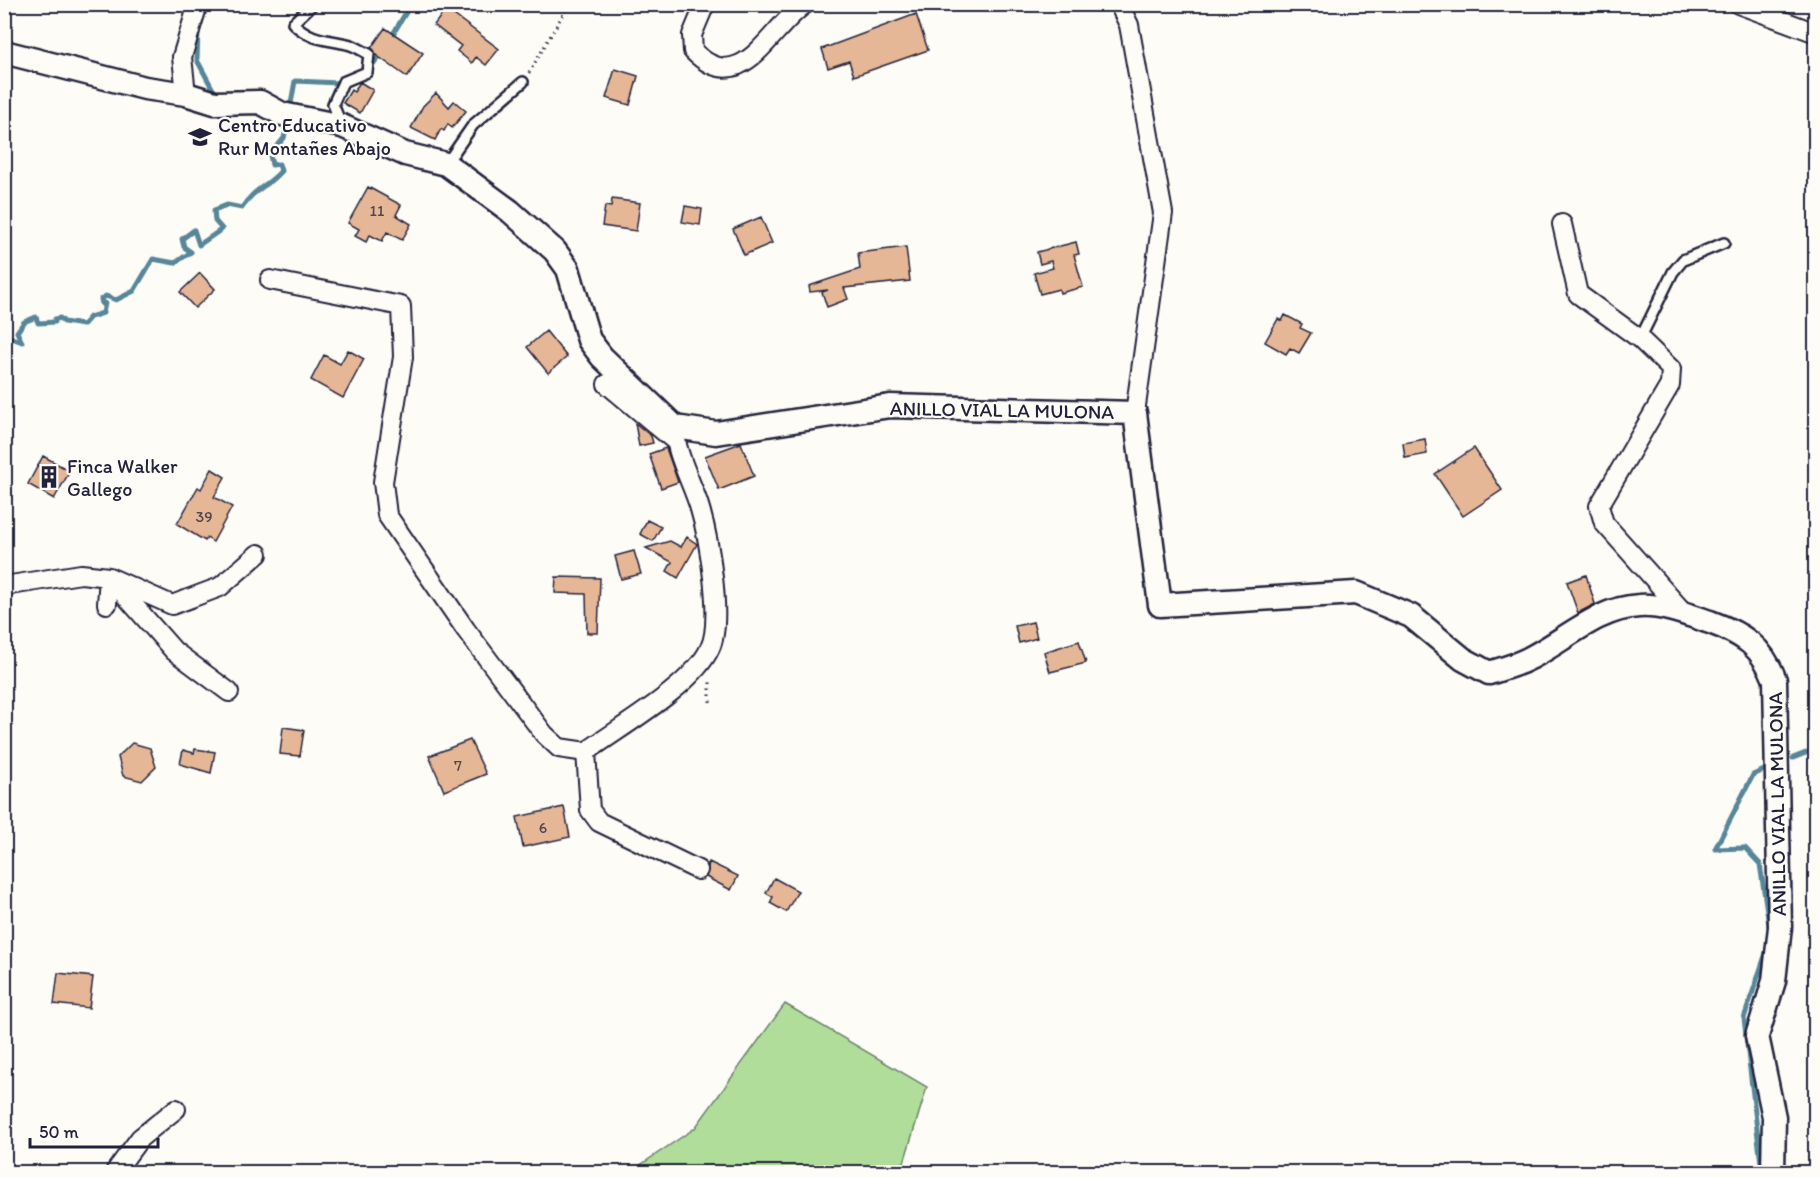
<svg xmlns="http://www.w3.org/2000/svg" width="1820" height="1177" font-family="Itim,sans-serif">
  <style>
    .green { fill: #b1dd9b; stroke: #6a806b; stroke-width: 1.5 }
    .lines { fill: none; stroke-linecap: round; stroke-linejoin: round }
    .stream { stroke: #568698; stroke-width: 5 }
    .building { fill: #e6b797; stroke: #22223b; stroke-width: 1.5 }
    .service-casing { stroke: #22223b; stroke-width: 14 }
    .minor-casing { stroke: #22223b; stroke-width: 22 }
    .tertiary-casing { stroke: #22223b; stroke-width: 27 }
    .path { stroke: #22223b; stroke-width: 3; stroke-dasharray: 1.5 4.5; stroke-linecap: butt }
    .service { stroke: #fdfcf7; stroke-width: 9 }
    .minor { stroke: #fdfcf7; stroke-width: 18 }
    .tertiary { stroke: #fdfcf7; stroke-width: 22 }
    .labels { text-anchor: middle; stroke-width: 4.5; stroke-linejoin: round; paint-order: stroke }
    .number-label { font-size: 16px; fill: #534752 }
    .poi-label { font-size: 20px; fill: #22223b; stroke: #fdfcf7; text-anchor: start }
    .street-label { font-size: 20px; fill: #22223b; stroke: #fdfcf7 }
  </style>
  <rect width="100%" height="100%" fill="#fdfcf7"/>
  <filter id="ink" filterUnits="userSpaceOnUse"><feTurbulence type="fractalNoise" baseFrequency=".0167" numOctaves="2"/><feDisplacementMap in="SourceGraphic" scale="12" xChannelSelector="R" yChannelSelector="G"/><feConvolveMatrix kernelMatrix="1 2 1 2 8 2 1 2 1" color-interpolation-filters="sRGB"/></filter>
  <g filter="url(#ink)">
    <path class="green" d="M785 1004 927 1087 901 1172H630L695 1128Z"/>
    <g class="lines">
      <path class="stream" d="M198 30 197 60 217 97
        M390 39 411 4
        M374 63 382 52
        M290 109 295 81 339 83 344 80
        M4 344 7 336 22 342 17 332 24 322 36 317 38 323 55 322V319L60 318 64 322 83 325 90 317 103 313 105 303 102 304 101 299 106 296 116 300 134 291 153 259 175 263 191 252 184 247 182 239 194 230 199 245 222 229 215 221 214 210 227 205 242 208C252 190 268 186 281 171L279 164 272 165 270 155 284 138 288 121
        M1793 758 1816 749
        M1764 770 1753 775 1715 849 1745 848 1760 864 1770 932
        M1762 1172 1744 1018 1768 947"/>
    </g>
    <path class="building" d="M446 9 499 49 486 65 476 57 472 63 457 51 461 46 434 25Z
      M916 14 928 50 854 76 849 61 828 68 822 49Z
      M385 28 423 53 407 77 376 55 371 48Z
      M615 69 638 76 630 105 606 98Z
      M360 82 373 90 360 113 343 103 351 90 354 92Z
      M436 93 449 107 454 101 466 111 452 128 448 124 444 131 441 129 435 140 411 128 423 106Z
      M368 187 401 205 396 215 411 224 402 240 387 232 382 241 370 235 366 242 355 236 359 229 348 223Z
      M612 199 640 203 636 231 602 226 605 206 611 207Z
      M685 206 702 209 700 225 682 222Z
      M761 217 772 243 744 255 733 229Z
      M1076 242 1079 254 1074 255 1083 287 1060 293 1059 289 1040 294 1034 273 1053 268 1051 261 1040 264 1037 252Z
      M906 247 910 281 844 288 848 299 827 307 822 292 828 290 810 292 809 286 860 269 858 253Z
      M200 273 215 289 195 308 180 292Z
      M1285 315 1302 324 1300 328 1311 333 1299 353 1290 348 1286 354 1265 342 1278 319 1282 321Z
      M546 331 567 357 548 373 527 347Z
      M348 350 364 359 343 398 311 380 324 355 340 364Z
      M635 423 651 436 653 443 639 446Z
      M1425 439 1427 454 1405 458 1403 443Z
      M741 443 754 476 719 490 705 456Z
      M666 448 678 482 661 488 649 454Z
      M1474 448 1502 490 1463 516 1435 474Z
      M43 456 70 471 54 499 28 484Z
      M212 469 225 477 214 497 232 507 213 542 207 538 205 541 177 524 198 487 201 489Z
      M647 520 661 527 653 541 640 534Z
      M687 537 697 544 678 578 667 571 672 562 646 548 670 541 681 547Z
      M634 551 641 574 621 579 615 556Z
      M1586 575 1595 604 1578 613 1567 582Z
      M556 577 600 578 598 633H587L586 594 555 593Z
      M1033 622 1037 638 1019 643 1015 626Z
      M1079 641 1086 663 1050 672 1044 652Z
      M283 727 304 730 300 756 280 754Z
      M470 740 486 774 444 791 429 756Z
      M132 743 150 748 156 767 142 781 123 776 118 757Z
      M195 749 215 752 211 773 180 764 183 750 194 753Z
      M564 807 570 837 523 847 517 817Z
      M709 862 738 876 731 890 706 877Z
      M774 878 798 891 786 912 770 903 773 897 766 893Z
      M58 973 93 977 89 1008 54 1004Z"/>
    <g class="lines">
      <g class="service-casing">
        <path id="service" d="M313 4 293 23C310 40 325 39 347 44 354 45 362 51 369 54L367 72 343 82 333 104 341 124
          M446 164 473 125 523 82
          M1640 339 1673 272 1683 260 1724 243"/>
      </g>
      <g class="minor-casing">
        <path id="minor" d="M705 4 692 35 693 51C742 100 769 28 805 4
          M1119 4 1129 25 1163 213 1135 413
          M1738 4 1816 33
          M186 94 182 57 198 4
          M1562 224 1578 294 1640 339 1671 369 1670 385 1599 506 1604 523 1685 614
          M270 280 401 306 403 357 383 482 387 515 466 630 544 734 559 748 586 752C620 727 693 686 710 648 723 621 709 539 700 509 693 484 674 452 675 427
          M607 384 674 440
          M4 586 81 574 109 577 174 651 229 692
          M107 604 109 577 172 605 220 587 258 554
          M586 752 590 810 599 822 698 870
          M115 1172 140 1138 176 1109"/>
      </g>
      <g class="tertiary-casing">
        <path id="tertiary" d="M4 52 145 88 186 94 215 103 260 102 282 114 342 126 405 154 446 164 510 211 555 251 568 269 589 340 602 357 675 427 716 433 890 406 1135 413 1160 605 1356 593 1411 616 1463 659 1489 673C1502 669 1516 665 1528 659 1563 642 1597 608 1639 606 1661 604 1689 615 1710 622 1743 634 1762 646 1775 680L1780 927 1774 981 1757 1036 1774 1117 1773 1172"/>
      </g>
      <path class="path" d="M1139 9 1169 4
        M529 73 569 4
        M710 702V679"/>
      <use href="#service" class="service"/>
      <use href="#minor" class="minor"/>
      <use href="#tertiary" class="tertiary"/>
    </g>
  </g>
  <defs>
    <g id="school-bare" transform="scale(1.8)"><path d="M0-5L7-2L0 1L-7-2ZM-4 1L0 2.5L4 1V4Q0 6-4 4Z" fill="#22223b" stroke="#fdfcf7" stroke-width="2.5" paint-order="stroke"/></g>
    <g id="building-bare" transform="scale(1.8)"><path d="M-4-6H4V6H1V3H-1V6H-4ZM-2.5-4.3h1.7v1.8h-1.7ZM.8-4.3h1.7v1.8H.8ZM-2.5-1h1.7V.8h-1.7ZM.8-1h1.7V.8H.8Z" fill="#22223b" stroke="#fdfcf7" stroke-width="2.5" paint-order="stroke"/></g>
  </defs>
  <g fill-rule="evenodd">
    <use href="#school-bare" x="200" y="137"/>
    <use href="#building-bare" x="49" y="477"/>
  </g>
  <g class="labels">
    <g class="number-label">
      <text x="377" y="216">11</text>
      <text x="204" y="522">39</text>
      <text x="458" y="771">7</text>
      <text x="543" y="833">6</text>
    </g>
    <g class="poi-label">
      <text x="218" y="132">Centro Educativo<tspan x="218" dy="23">Rur Montañes Abajo</tspan></text>
      <text x="67" y="473">Finca Walker<tspan x="67" dy="23">Gallego</tspan></text>
    </g>
    <g class="street-label">
      <text transform="translate(1002 410) rotate(1)" y="7">ANILLO VIAL LA MULONA</text>
      <text transform="translate(1777 804) rotate(-91)" y="7">ANILLO VIAL LA MULONA</text>
    </g>
  </g>
  <rect width="1820" height="1177" fill="none" stroke="#fdfcf7" stroke-width="24"/>
  <rect x="12" y="12" width="1796" height="1153" fill="none" stroke="#22223b" stroke-width="2" filter="url(#ink)"/>
  <path d="M30 1138v9h128v-9" fill="none" stroke="#22223b" stroke-width="3"/>
  <text x="39" y="1138" font-size="18" fill="#22223b" stroke="#fdfcf7" stroke-width="4.5" paint-order="stroke">50 m</text>
</svg>
